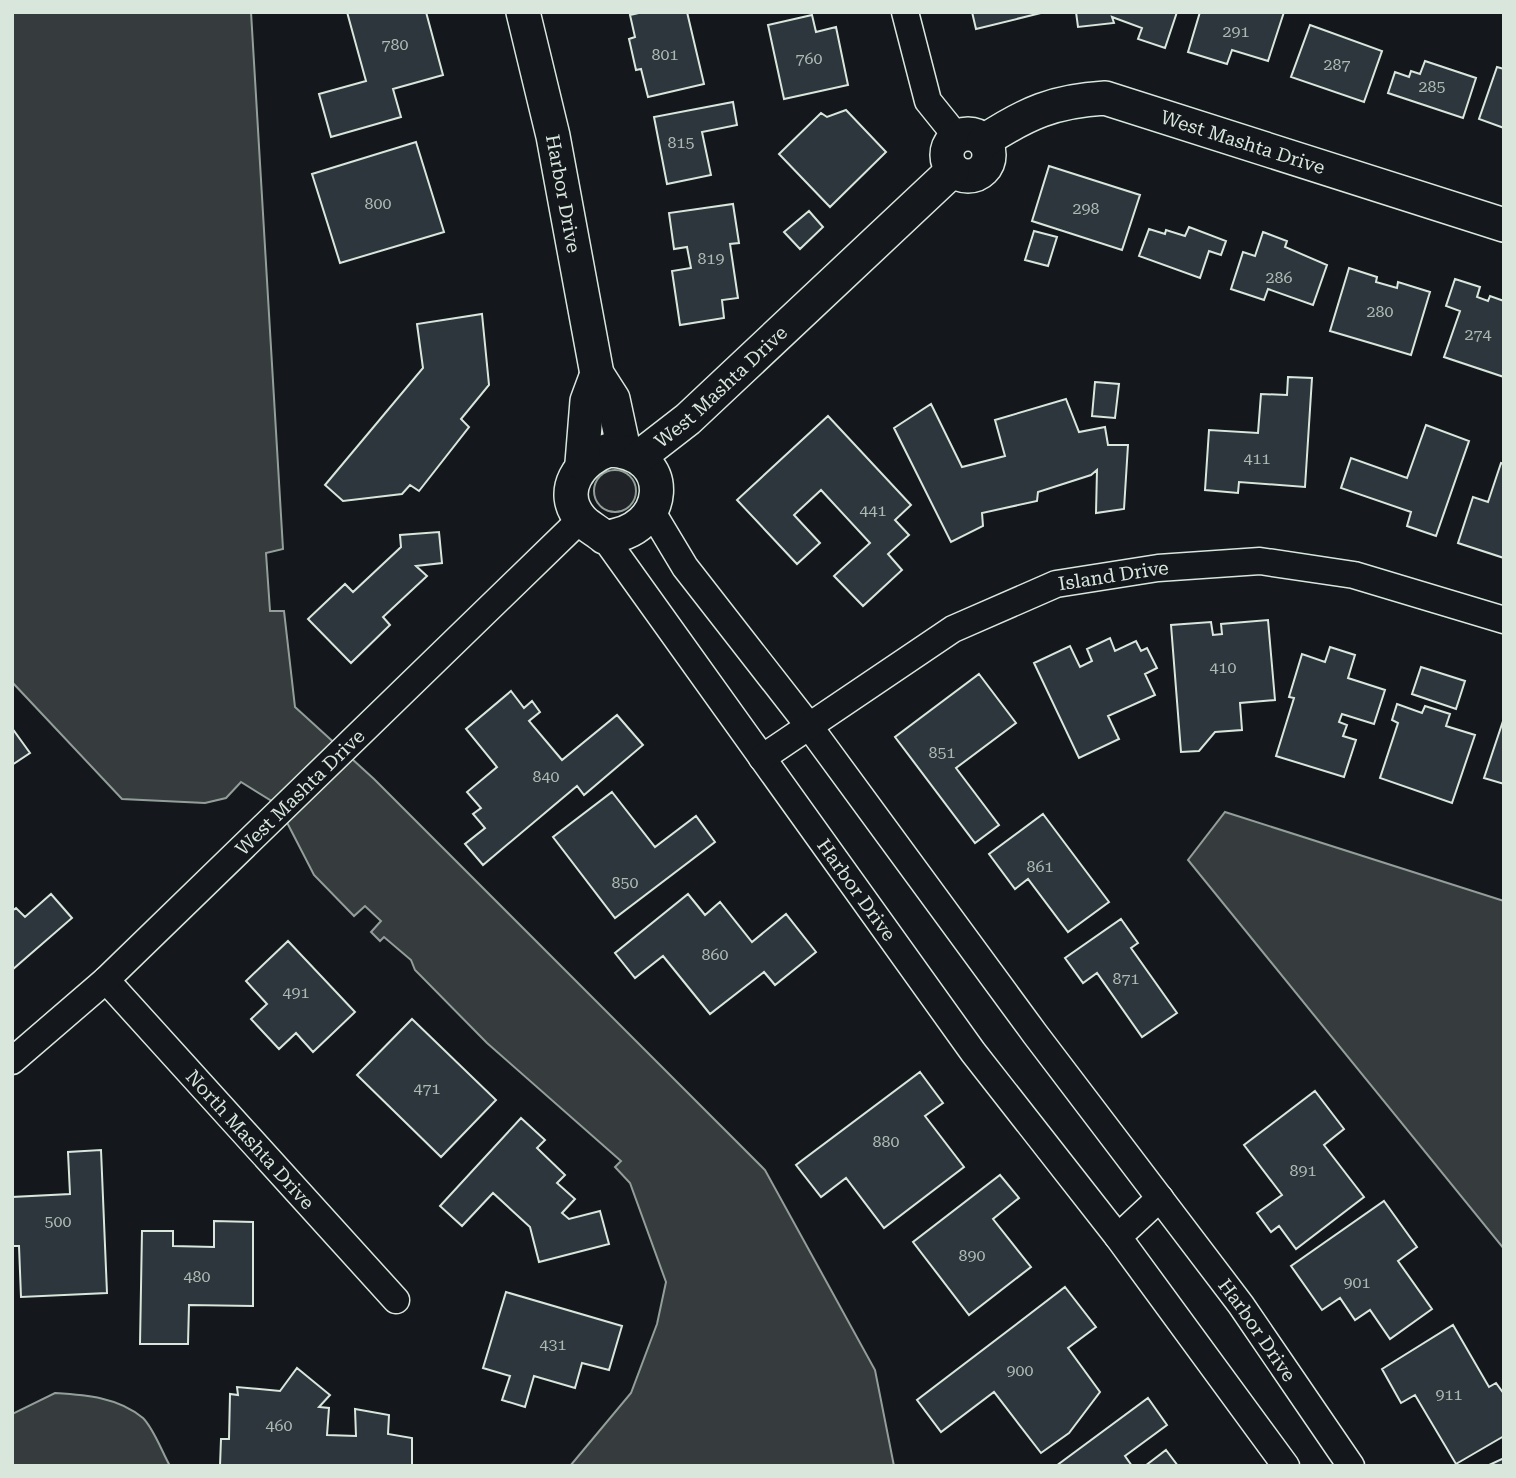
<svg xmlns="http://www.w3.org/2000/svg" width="1516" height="1478" font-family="'Roboto Serif',serif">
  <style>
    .green { fill: #202428; stroke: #939e99; stroke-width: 2 }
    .water { fill: #363b3e; stroke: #939e99; stroke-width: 2 }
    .building { fill: #2c363c; stroke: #d8e6dc; stroke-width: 2 }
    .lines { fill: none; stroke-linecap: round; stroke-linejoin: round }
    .minor-casing { stroke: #d8e6dc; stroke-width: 29 }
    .tertiary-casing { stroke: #d8e6dc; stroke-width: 36 }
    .minor { stroke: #14181c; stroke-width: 26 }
    .tertiary { stroke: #14181c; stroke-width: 33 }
    .labels { text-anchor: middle; stroke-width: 5; stroke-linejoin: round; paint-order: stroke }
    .number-label { font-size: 16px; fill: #adbab4 }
    .street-label { font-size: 19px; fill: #d8e6dc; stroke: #14181c }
  </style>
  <rect width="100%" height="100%" fill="#14181c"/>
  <path class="green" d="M594 491a21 21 0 1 1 42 0a21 21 0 1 1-42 0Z"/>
  <path class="water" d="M12 12H251L283 549 266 553 270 611H284L295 707 374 779 765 1170 875 1370 894 1466H570L631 1393 657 1324 666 1282 630 1183 615 1167 621 1161 487 1043 415 970 411 960 384 937 380 941 371 932 381 921 365 906 354 916 314 875 278 805 241 782 226 798 205 803 122 799 12 682Z
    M1225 812 1504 901V1249L1188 860Z
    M55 1393C86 1395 118 1397 143 1418 154 1429 162 1452 170 1466H12V1414Z"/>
  <path class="building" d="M347 12H426L443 75 393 89 401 117 331 137 319 94 366 81Z
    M643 12H687L704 84 648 97 641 69 636 70 629 39 635 37 630 15Z
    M972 12H1041V13L976 29Z
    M1076 12H1177L1165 48 1138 39 1142 28 1112 17 1114 23 1078 27Z
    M1200 12H1284L1268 61 1232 50 1227 64 1188 52Z
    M812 15 816 32 836 27 848 85 784 99 768 25Z
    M1310 25 1382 51 1364 102 1291 77Z
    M1425 61 1476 78 1463 118 1388 93 1395 72 1409 77 1411 71 1420 74Z
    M1497 67 1504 69V128L1479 119Z
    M733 102 737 125 702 132 711 175 667 184 654 117Z
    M846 110 886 152 830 207 779 154 821 113 827 117Z
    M416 142 444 232 340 263 312 174Z
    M1049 166 1140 195 1122 250 1032 221Z
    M733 204 739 243 730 244 738 298 722 300 724 318 680 325 672 271 691 268 687 247 674 249 669 213Z
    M809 211 823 227 800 249 784 232Z
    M1189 227 1226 241 1221 255 1209 251 1200 278 1139 256 1149 229 1165 234 1166 230 1185 236Z
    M1034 231 1057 237 1048 266 1025 260Z
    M1263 232 1287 241 1285 247 1327 265 1313 305 1268 289 1264 300 1231 289 1243 252 1255 256Z
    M1349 268 1377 277 1376 282 1397 288 1398 282 1430 292 1411 355 1330 331Z
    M1455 279 1480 287 1477 297 1488 301 1490 296 1504 301V377L1444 357 1460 311 1446 306Z
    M482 314 489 385 461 419 469 427 419 491 410 485 402 494 343 501 325 485 423 368 417 324Z
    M1288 377 1312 378 1305 487 1239 482 1238 493 1205 490 1209 430 1258 433 1261 394 1287 395Z
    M1095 382 1119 384 1115 418 1092 416Z
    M1066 399 1079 432 1105 427 1108 445H1128L1124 509 1096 513 1097 470 1091 475 1038 492 1037 501 982 513 983 526 951 542 894 428 931 404 962 467 1005 456 995 420Z
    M828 416 911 505 895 520 909 535 888 554 902 570 863 606 834 576 870 543 821 490 794 515 820 543 797 564 737 500Z
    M1426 425 1469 441 1436 536 1407 526 1411 512 1341 488 1351 458 1407 478Z
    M1501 463 1504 464V558L1458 543 1473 497 1488 502Z
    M439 532 442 563 416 566 427 576 383 617 390 625 351 663 308 619 345 584 353 592 401 547 400 535Z
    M1268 620 1275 700 1240 703 1242 730 1215 732 1199 751 1181 752 1171 625 1211 622 1213 635 1222 634 1221 624Z
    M1110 638 1115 651 1136 641 1141 651 1147 648 1157 668 1145 674 1155 695 1108 716 1119 739 1079 758 1034 663 1070 646 1080 667 1092 661 1087 649Z
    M1330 647 1355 655 1348 678 1385 690 1374 724 1342 714 1339 722 1347 725 1343 736 1356 740 1344 777 1276 756 1294 698 1289 697 1302 654 1325 662Z
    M1421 667 1465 681 1456 709 1412 694Z
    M979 674 1016 723 956 768 999 825 975 843 895 737Z
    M511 691 524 708 532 701 540 712 529 721 562 760 617 715 643 745 584 795 577 786 483 865 465 844 485 828 473 814 481 808 467 792 497 767 466 729Z
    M1397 704 1422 713 1425 706 1450 714 1446 726 1475 735 1452 803 1380 778 1398 723 1392 720Z
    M1504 718V784L1484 778Z
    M12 728 30 753 12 765Z
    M612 792 655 847 696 816 715 842 615 918 553 837Z
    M1043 814 1109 902 1068 932 1028 879 1015 889 989 854Z
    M51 894 72 918 12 970V911L16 908 25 917Z
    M688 894 705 915 720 902 752 942 786 914 816 952 775 985 764 972 710 1014 663 956 635 978 615 953Z
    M1121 919 1138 943 1131 948 1177 1013 1142 1037 1097 973 1083 983 1065 958Z
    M288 941 355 1012 313 1052 296 1033 279 1049 251 1019 267 1004 246 981Z
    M412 1019 496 1100 441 1157 357 1075Z
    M920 1072 943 1103 925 1116 964 1167 884 1228 846 1178 821 1197 796 1165Z
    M1315 1091 1344 1129 1324 1145 1364 1197 1296 1249 1279 1226 1271 1232 1257 1213 1282 1195 1244 1145Z
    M521 1118 545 1140 537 1148 565 1175 557 1183 575 1199 562 1213 569 1219 600 1211 609 1244 539 1262 530 1227 493 1193 462 1226 440 1206Z
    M101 1150 107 1293 21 1297 19 1246H12V1197L70 1194 68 1152Z
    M1000 1175 1019 1198 993 1219 1031 1267 969 1315 913 1242Z
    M1384 1201 1417 1247 1398 1261 1432 1309 1390 1339 1370 1310 1355 1320 1340 1298 1322 1310 1291 1266Z
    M214 1221 253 1222V1306L189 1305 188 1344H140L142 1231H173V1246L214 1247Z
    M1065 1287 1096 1327 1068 1348 1100 1392 1069 1433 1041 1453 994 1392 941 1432 917 1400Z
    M506 1292 622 1326 609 1370 582 1363 575 1388 534 1376 525 1407 502 1400 510 1376 483 1368Z
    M1453 1325 1489 1387 1496 1383 1504 1394V1436L1456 1464 1415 1395 1401 1403 1382 1369Z
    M297 1368 330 1395 319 1407 329 1408 327 1435 356 1436 355 1409 389 1415 388 1434 412 1438V1466H220L221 1439H229L230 1394 238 1395 237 1387 280 1391Z
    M1148 1398 1167 1425 1125 1456 1132 1466H1056Z
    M1166 1450 1178 1466H1145Z
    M1504 1458V1466H1487Z"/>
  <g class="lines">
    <g class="minor-casing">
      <g id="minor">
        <path d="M905 12 928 101 957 137"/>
        <path id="s1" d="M652 512 685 567 809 726 1035 1034 1241 1305 1351 1466"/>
        <path id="s2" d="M604 537 973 1052 1118 1237 1286 1466"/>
        <path id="s3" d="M762 758 953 629 1056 584 1158 568 1260 561 1354 575 1504 620"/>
        <path id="s4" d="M106 980 396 1300"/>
        <path id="s5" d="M12 1061 106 980 581 519"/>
        <path d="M1118 1237 1160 1198"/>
      </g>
    </g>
    <g class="tertiary-casing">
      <g id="tertiary">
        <path id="s6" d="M523 12 553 136 597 374 613 399 624 450"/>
        <circle cx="968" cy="155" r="21"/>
        <path id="s7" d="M984 141C1027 113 1054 101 1105 98L1504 225"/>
        <path d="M609 450C676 452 670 533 604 537 597 531 587 526 581 519 557 492 580 459 609 450Z"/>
        <path id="s8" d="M639 457 688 419 953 170"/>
        <path d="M582 463 587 401 597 374"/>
      </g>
    </g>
    <use href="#minor" class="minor"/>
    <use href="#tertiary" class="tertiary"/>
  </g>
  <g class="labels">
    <g class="number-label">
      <text x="1236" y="37">291</text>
      <text x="395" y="50">780</text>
      <text x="665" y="60">801</text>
      <text x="809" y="64">760</text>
      <text x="1337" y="70">287</text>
      <text x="1432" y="92">285</text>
      <text x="681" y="148">815</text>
      <text x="378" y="209">800</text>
      <text x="1086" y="214">298</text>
      <text x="711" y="264">819</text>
      <text x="1279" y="283">286</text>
      <text x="1380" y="317">280</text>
      <text x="1478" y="340">274</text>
      <text x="1257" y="464">411</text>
      <text x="873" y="516">441</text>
      <text x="1223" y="673">410</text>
      <text x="942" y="758">851</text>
      <text x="546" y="782">840</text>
      <text x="1040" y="872">861</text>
      <text x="625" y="888">850</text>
      <text x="715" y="960">860</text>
      <text x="1126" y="984">871</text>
      <text x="296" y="998">491</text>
      <text x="427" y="1094">471</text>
      <text x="886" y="1147">880</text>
      <text x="1303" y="1176">891</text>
      <text x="58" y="1227">500</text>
      <text x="972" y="1261">890</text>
      <text x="197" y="1282">480</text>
      <text x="1357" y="1288">901</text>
      <text x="553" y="1350">431</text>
      <text x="1020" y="1376">900</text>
      <text x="1449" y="1400">911</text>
      <text x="279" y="1431">460</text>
    </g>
    <g class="street-label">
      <text dy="7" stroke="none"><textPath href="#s7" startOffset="275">West Mashta Drive</textPath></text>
      <text dy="7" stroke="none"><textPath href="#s6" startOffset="186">Harbor Drive</textPath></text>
      <text dy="7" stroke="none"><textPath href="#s8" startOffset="108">West Mashta Drive</textPath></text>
      <text dy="7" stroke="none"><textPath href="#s3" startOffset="401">Island Drive</textPath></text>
      <text dy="7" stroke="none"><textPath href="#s5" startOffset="394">West Mashta Drive</textPath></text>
      <text dy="7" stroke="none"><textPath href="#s2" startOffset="434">Harbor Drive</textPath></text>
      <text dy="7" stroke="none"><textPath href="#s4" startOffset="215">North Mashta Drive</textPath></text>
      <text dy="7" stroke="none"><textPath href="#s1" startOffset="1018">Harbor Drive</textPath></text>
    </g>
  </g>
  <rect width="1516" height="1478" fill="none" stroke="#d8e6dc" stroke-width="28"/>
</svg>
